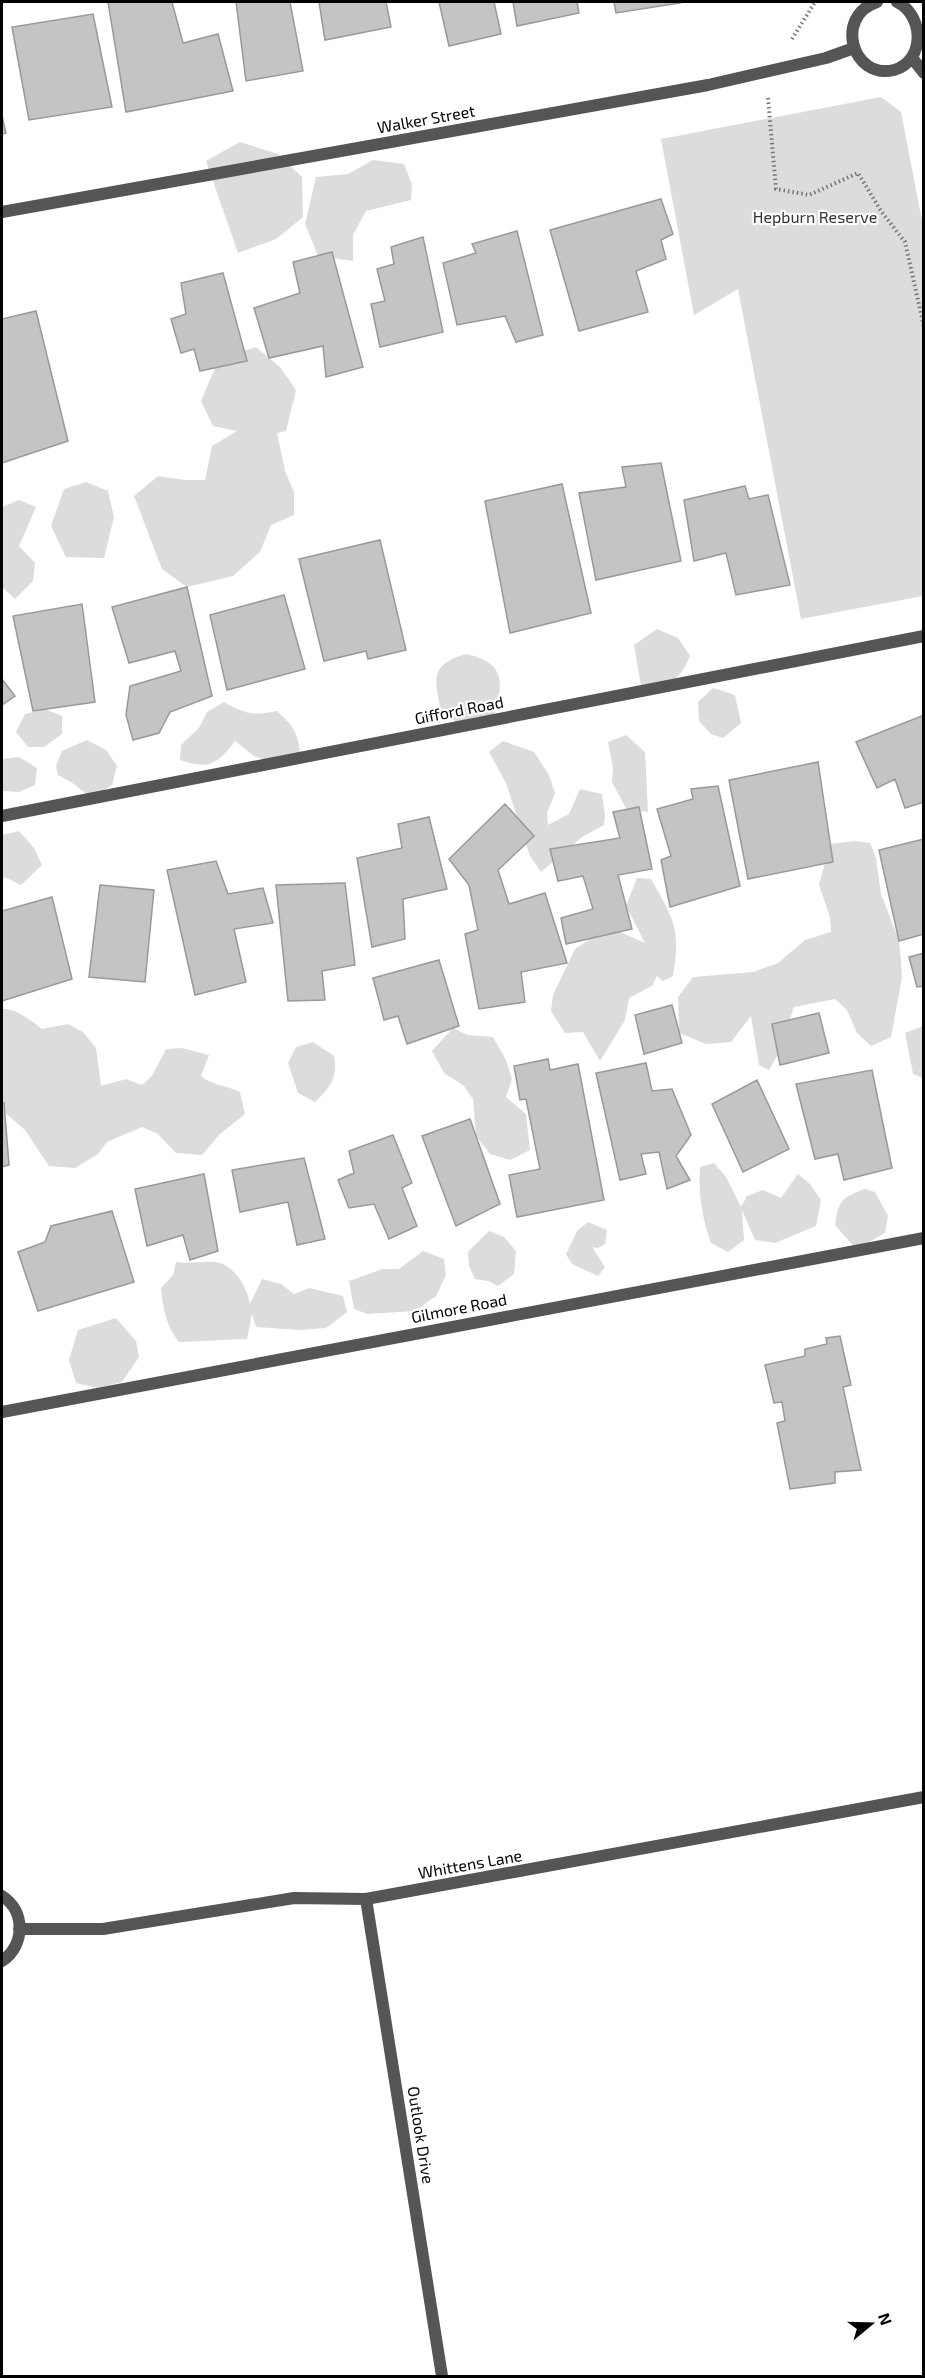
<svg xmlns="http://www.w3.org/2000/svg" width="925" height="2378" font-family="'Exo 2',sans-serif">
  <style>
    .green { fill: #dcdcdc }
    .building { fill: #c4c4c4; stroke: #999; stroke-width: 1.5 }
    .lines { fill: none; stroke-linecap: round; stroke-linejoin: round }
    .path { stroke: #777; stroke-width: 4; stroke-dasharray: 1.5 3; stroke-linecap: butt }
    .street { stroke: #555; stroke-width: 12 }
    .labels { text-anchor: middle; stroke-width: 4.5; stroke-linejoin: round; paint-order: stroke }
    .street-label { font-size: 16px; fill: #000; stroke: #fff }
    .park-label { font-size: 16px; fill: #333; stroke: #fff }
  </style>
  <rect width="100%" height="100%" fill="#fff"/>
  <path class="green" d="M881 97 901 112 924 231 923 596 801 619 738 289 694 315 661 139Z
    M240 142 278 154 302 177 303 217 276 239 238 253 206 161Z
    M373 160 404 164 412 184 411 200 366 211 353 235V261L318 256 305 224 316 177 348 174Z
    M256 347 280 367 296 390 286 431 277 433 285 471 294 492V515L271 525 260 552 233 576 187 587 162 569 134 496 158 476 185 480H205L212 446 237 431 213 426 201 401 219 359Z
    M86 482 108 491 114 517 104 558 66 557 51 526 64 489Z
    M19 500 36 507 19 546 35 563 33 581 15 599 2 587V507Z
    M657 629 678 638 690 656C678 684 669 684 642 691L634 645Z
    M466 654C508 663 503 685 493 720L465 726 442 714C434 681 429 664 466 654Z
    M713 688 735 695 741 723 723 738 711 734 699 721 698 702Z
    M224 702C245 714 253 716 277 711 293 726 297 730 300 752L273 763 254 756 235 741C218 764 209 770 180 760L181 745 199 728 207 712Z
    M45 709 62 716V734L44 747H28L16 732 25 714Z
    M626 735 645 752 648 812 627 810 612 782 613 768 608 742Z
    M87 740 106 750 117 766 112 785 92 798 71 782 58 775 56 766 62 751Z
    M503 741 534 752 549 775 555 793 547 813 548 825 569 814 580 789 602 794 605 815 604 825 582 837 541 872 530 856 506 783 489 752Z
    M19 757 37 768 35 785 19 792 2 791V759Z
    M19 831 34 848 42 865 21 885 4 877 2 882V835Z
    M855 841 870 843 876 858 881 894 899 941 901 962 902 977 891 1037 871 1046 857 1033 847 1010 835 999 794 1007 778 1054 769 1070 759 1065 751 1016 731 1042 706 1044 679 1033 678 997 693 977 753 972 778 963 805 940 831 932 830 917 819 885 830 844Z
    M637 878 651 879C674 920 681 928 673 976L663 981 657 976 652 986 629 998 625 1020 600 1061 583 1032 565 1033 551 1011 553 995 575 949 593 937 620 932 645 943 626 906Z
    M2 1009C16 1008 30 1020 42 1029L68 1024 83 1032 96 1048 101 1086 126 1079 142 1085 152 1076 166 1049 182 1048 209 1055 201 1076C213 1086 226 1085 240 1092L245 1114 220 1134 202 1155 176 1153 158 1134 142 1127 107 1142 98 1154 75 1168 49 1166 25 1130 2 1110Z
    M923 1026V1078L913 1074 905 1033Z
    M453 1028 468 1035 493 1037 506 1060 512 1079 506 1097 526 1114 530 1150 510 1160 490 1154 476 1136 473 1099 463 1085 444 1073 432 1051Z
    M313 1042 334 1056C338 1077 331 1087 315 1102L298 1093 288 1063 296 1047Z
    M714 1163 726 1177 741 1207 747 1196 763 1190 781 1198 798 1174 810 1184 821 1200 816 1226 775 1243 755 1240 742 1210 744 1240 728 1252 711 1243C702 1217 698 1194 700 1167Z
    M865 1189 875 1192 888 1216 885 1233 856 1249 835 1225C839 1200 841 1198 865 1189Z
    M588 1222 607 1230 605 1244 598 1248 592 1247 605 1267 598 1276 572 1264 566 1254 577 1231Z
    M489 1231 504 1237 516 1251 514 1274 498 1286 488 1281 475 1279 469 1266 468 1252Z
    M423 1251 444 1259 446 1275 436 1296 415 1311 367 1314 354 1309 349 1281 383 1269H399Z
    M176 1262C189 1264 202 1261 215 1262 234 1264 247 1287 250 1304L262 1279 281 1284 294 1294 309 1288 343 1296 347 1312 326 1328 300 1330 256 1327 252 1314 247 1339 179 1342C166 1326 163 1309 161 1288L173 1275Z
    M116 1318 136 1341 139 1357 122 1382 98 1388 76 1383 69 1360 78 1330Z"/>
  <path class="building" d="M108 2H172L183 43 218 34 233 91 126 112Z
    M236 2H290L303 71 246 81Z
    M319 2H386L391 27 325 40Z
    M439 2H494L501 34 449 46Z
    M513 2H577L579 13 517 26Z
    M614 2H679L680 3 616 13Z
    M93 14 112 107 29 120 12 27Z
    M2 116 6 133 2 134Z
    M661 199 673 234 661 240 666 259 636 271 648 312 579 331 550 230Z
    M517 231 543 335 516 342 505 316 457 325 443 263 476 253 472 244Z
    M423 237 443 332 380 347 371 304 385 301 377 269 394 264 391 247Z
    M332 252 363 367 326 377 323 346 269 358 254 308 300 293 293 262Z
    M223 273 247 361 200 371 194 349 181 353 171 319 186 314 181 283Z
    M36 311 68 441 2 463V319Z
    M661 463 681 561 596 580 579 493 626 487 622 467Z
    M562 484 591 613 510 633 485 501Z
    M745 486 749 499 768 495 790 585 736 595 726 553 694 561 684 500Z
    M380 540 406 650 368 659 366 651 324 661 299 559Z
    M187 587 212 696 170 712 159 733 133 740 126 715 130 686 181 671 175 651 129 663 112 607Z
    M284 595 305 669 227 690 210 615Z
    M82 604 95 702 33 711 13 616Z
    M2 679 15 696 2 705Z
    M924 715V802L905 808 895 779 877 788 856 742Z
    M818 762 833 862 748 879 729 780Z
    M718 786 740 886 670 907 661 860 671 856 657 809 693 799 691 789Z
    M505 804 534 836 498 870 509 904 545 893 567 963 521 972 525 1002 479 1009 465 934 478 930 469 885 449 859Z
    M639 807 652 869 618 875 632 929 566 944 561 918 593 909 583 876 558 881 550 849 620 838 613 812Z
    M429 817 447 889 403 899 405 939 372 947 357 858 402 848 398 824Z
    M924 839V934L899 941 879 850Z
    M216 861 228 894 263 888 273 923 234 929 246 982 195 995 167 870Z
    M345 883 355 965 322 971 325 1000 288 1001 276 885Z
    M100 885 154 890 145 982 89 977Z
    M52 897 72 979 2 1001V911Z
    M924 953V986L917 987 909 957Z
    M439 960 459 1026 407 1044 398 1016 384 1020 373 978Z
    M672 1005 682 1043 644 1054 635 1015Z
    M819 1013 829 1053 780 1065 772 1024Z
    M548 1059 550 1070 578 1064 604 1200 517 1217 509 1175 540 1169 526 1099 520 1100 514 1066Z
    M646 1063 652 1091 672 1089 691 1135 676 1156 690 1180 667 1189 659 1152 641 1154 646 1174 620 1180 596 1073Z
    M872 1070 892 1168 844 1180 838 1154 815 1159 796 1084Z
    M757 1080 789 1149 743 1172 712 1104Z
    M4 1103 9 1165 2 1167V1104Z
    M470 1119 500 1204 456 1226 422 1136Z
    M393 1135 412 1183 402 1188 417 1226 389 1239 374 1204 349 1208 338 1180 354 1173 349 1151Z
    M304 1158 325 1239 297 1245 288 1202 240 1212 232 1170Z
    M204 1174 218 1251 190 1260 183 1235 147 1246 135 1189Z
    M112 1211 134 1282 38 1311 18 1252 45 1242 51 1226Z
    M840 1336 851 1385 843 1387 861 1470 835 1472V1483L790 1489 777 1423 785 1421 782 1402 774 1403 765 1365 805 1356V1349L827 1344 826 1338Z"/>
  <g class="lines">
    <path class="path" d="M792 39 815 2
      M768 98 776 189 809 195 858 173 881 211 905 242 924 327"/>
    <path class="street" d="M877 2C834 16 852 80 894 70 925 61 925 16 897 2
      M913 59 924 73
      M2 212 708 85 826 58 854 48
      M2 816 924 636
      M2 1412 924 1238
      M2 1896C26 1911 25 1946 2 1961
      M366 1899 442 2376
      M19 1929H103L294 1898 366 1899 924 1797"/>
  </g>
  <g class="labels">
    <g class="street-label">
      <text transform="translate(426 119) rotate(-10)" y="6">Walker Street</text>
      <text transform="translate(459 710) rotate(-11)" y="6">Gifford Road</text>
      <text transform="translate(459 1308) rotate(-11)" y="6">Gilmore Road</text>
      <text transform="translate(470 1864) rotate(-10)" y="6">Whittens Lane</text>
      <text transform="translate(421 2135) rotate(81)" y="6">Outlook Drive</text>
    </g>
    <g class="park-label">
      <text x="815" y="223">Hepburn Reserve</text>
    </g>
  </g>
  <rect width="925" height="2378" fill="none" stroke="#000000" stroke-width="6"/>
  <g transform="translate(871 2324) rotate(71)" stroke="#ffffff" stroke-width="4.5" paint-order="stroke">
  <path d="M0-4.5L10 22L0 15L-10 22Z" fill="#000000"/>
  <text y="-9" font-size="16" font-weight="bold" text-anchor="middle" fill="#000000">N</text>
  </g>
</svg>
